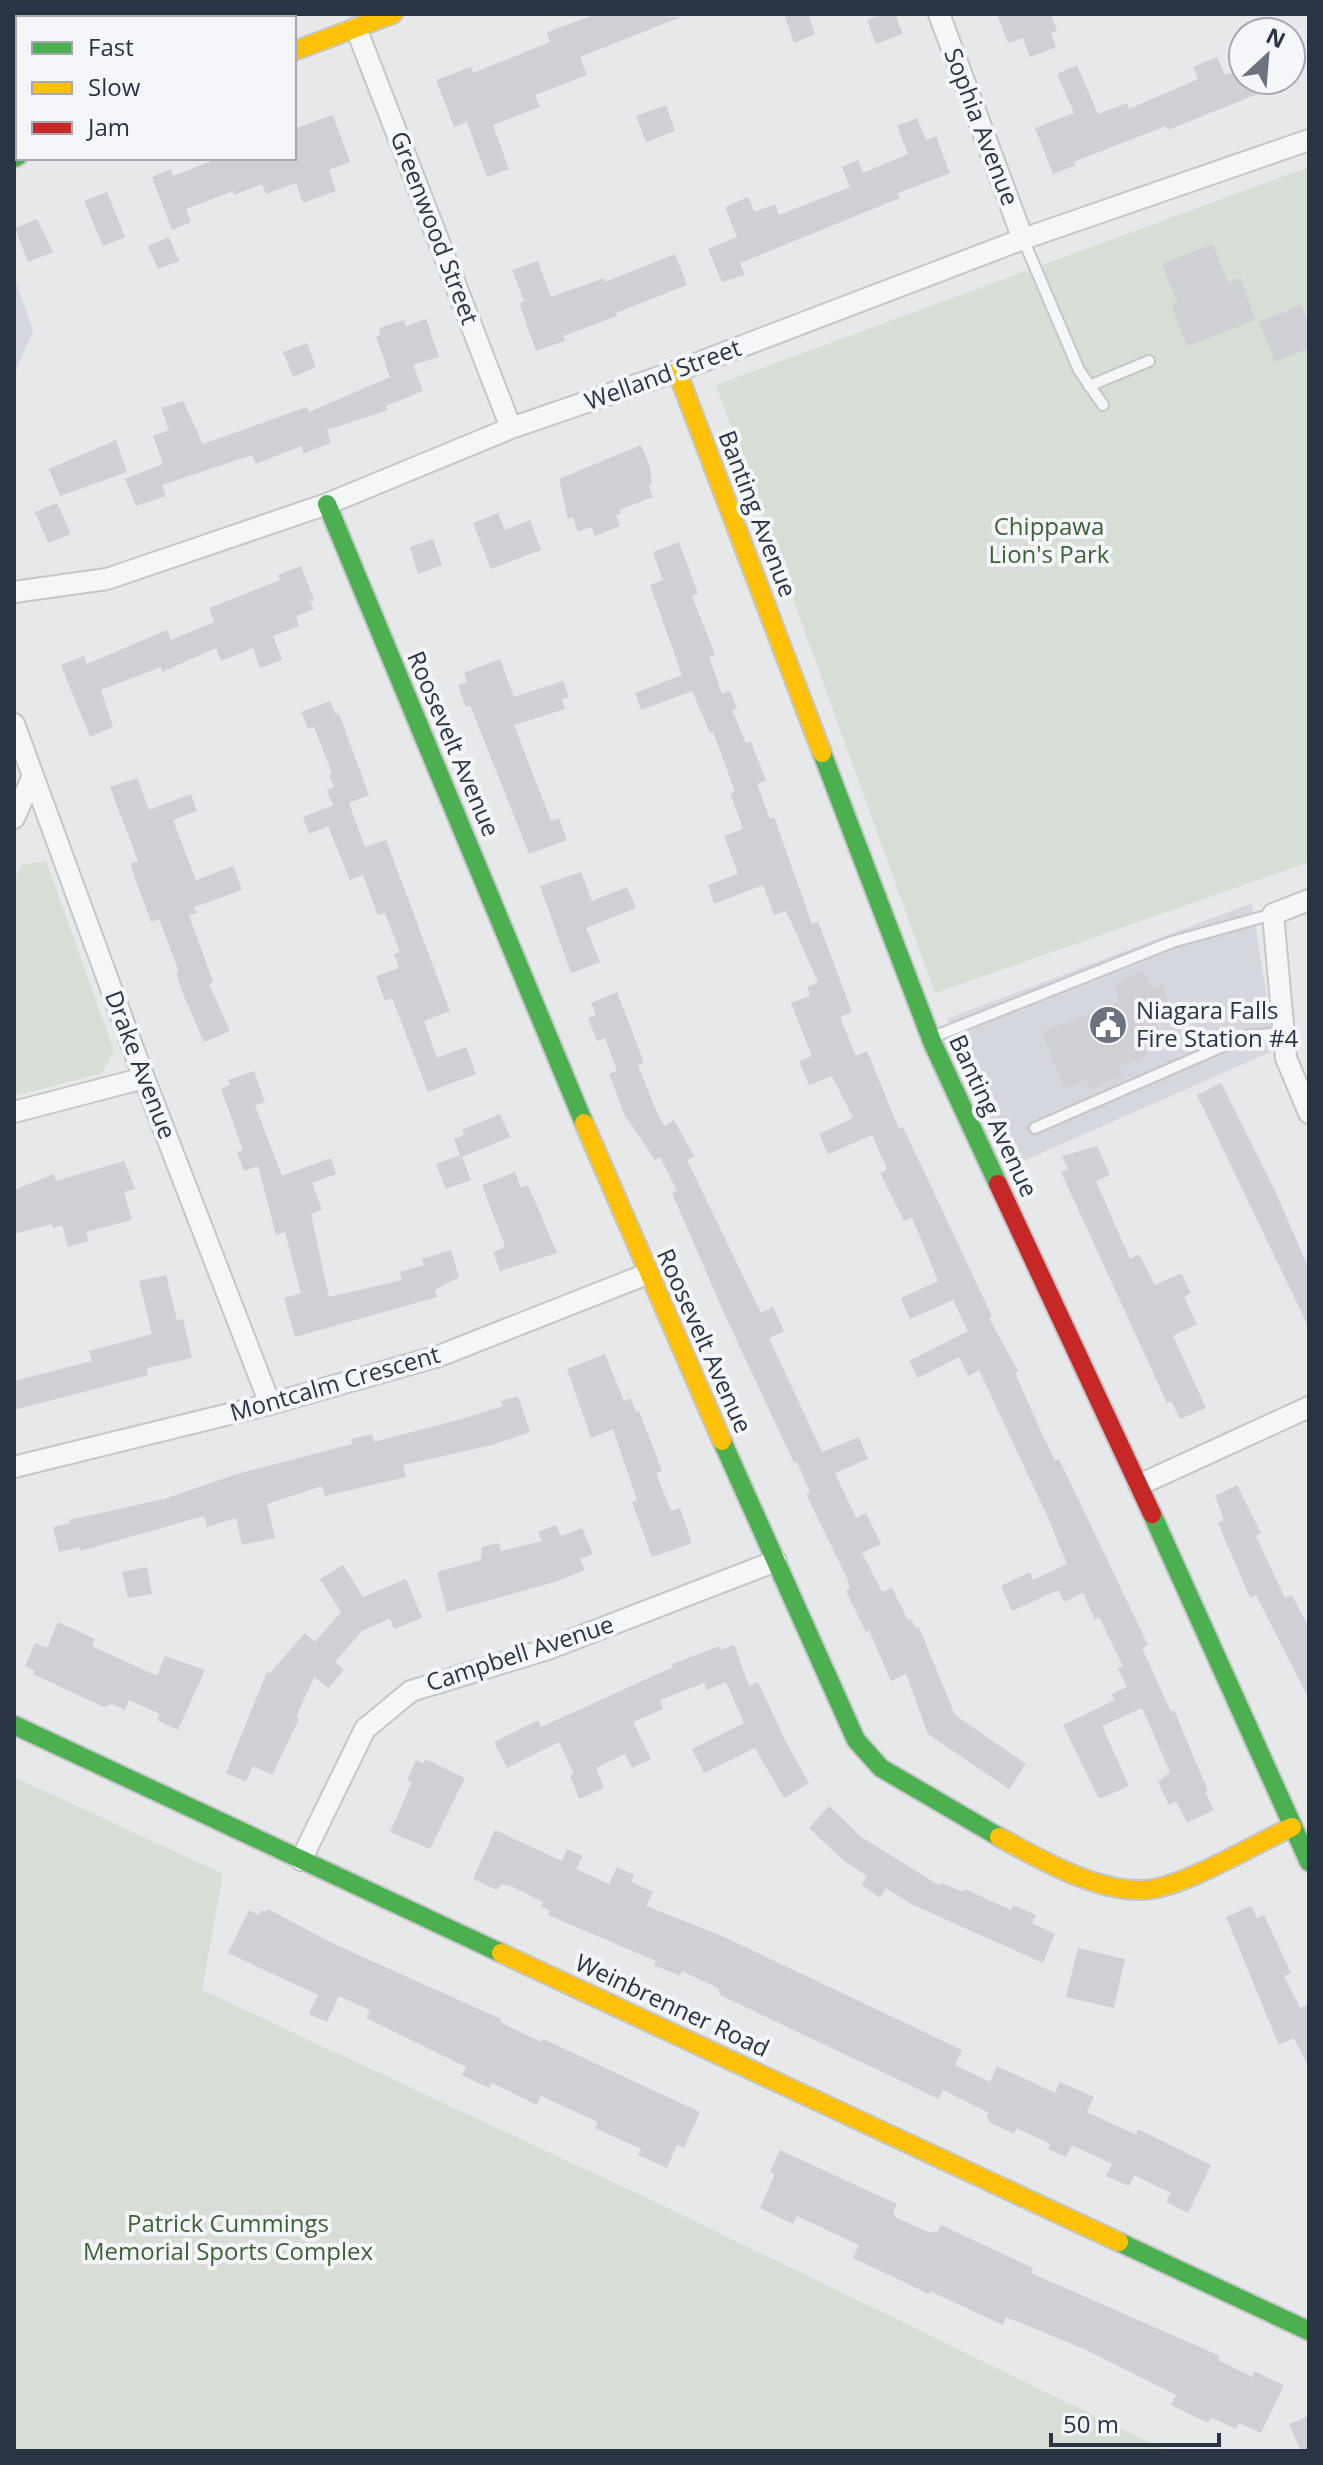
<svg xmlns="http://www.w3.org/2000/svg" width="1323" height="2465" font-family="'Open Sans',sans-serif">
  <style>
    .built { fill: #d4d7dd }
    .green { fill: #d6ded6 }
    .building { fill: #ced0d3 }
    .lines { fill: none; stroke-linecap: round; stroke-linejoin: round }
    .lane-casing { stroke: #c4c6c8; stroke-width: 14 }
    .street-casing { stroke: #c4c6c8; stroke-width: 24 }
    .fast-casing { stroke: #c4c6c8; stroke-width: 22 }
    .slow-casing { stroke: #c4c6c8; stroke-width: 22 }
    .jam-casing { stroke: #c4c6c8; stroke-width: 22 }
    .lane { stroke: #f5f6f7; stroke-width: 10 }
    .street { stroke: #f5f6f7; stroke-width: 20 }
    .fast { stroke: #4caf50; stroke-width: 18 }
    .slow { stroke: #ffc107; stroke-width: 18 }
    .jam { stroke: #c62828; stroke-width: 18 }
    .labels { text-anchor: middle; stroke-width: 8; stroke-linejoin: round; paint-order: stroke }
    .street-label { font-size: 24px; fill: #2b3445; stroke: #f4f6f9 }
    .park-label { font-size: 24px; fill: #3f6138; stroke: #f4f6f9 }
    .poi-label { font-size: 24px; fill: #2b3445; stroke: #f4f6f9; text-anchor: start }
  </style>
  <rect width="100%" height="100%" fill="#e6e8ea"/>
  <path class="built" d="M14 276 33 331 14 374Z
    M1252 903 1275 1050 1012 1166 947 1019Z"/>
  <path class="green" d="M1309 167V862L935 993 716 385Z
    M46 861 114 1051 102 1073 14 1096V881L21 865Z
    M14 1777 223 1874 202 1990 670 2209 1167 2451H14Z"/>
  <path class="building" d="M597 14 681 17 580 57 587 75 535 95 540 107 493 125 509 169 487 177 467 122 454 127 436 80 471 67 473 73 550 42 547 32Z
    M784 14H808L815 34 794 43Z
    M883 14H895L903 34 876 44 867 20Z
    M997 14H1051L1057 31 1051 33 1056 47 1030 57 1023 38 1008 43Z
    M1217 57 1225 75 1233 72 1236 80 1289 81 1168 130 1166 126 1081 159 1074 162 1076 165 1053 174 1035 128 1074 113 1057 74 1077 65 1098 114 1127 103 1129 109 1198 79 1193 67Z
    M666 105 675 131 646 142 636 116Z
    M333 115 350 162 329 170 336 191 303 203 296 183 266 194 262 184 234 195 233 191 186 209 191 222 172 230 152 177 171 169 173 176 220 158H294V129Z
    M917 118 926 140 936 136 950 173 898 193 900 198 740 263 745 275 722 282 708 249 737 237 725 207 748 197 755 212 775 204 779 215 850 187 842 167 858 160 863 173 908 154 897 126Z
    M107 192 125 237 103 246 84 201Z
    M37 219 53 252 28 262 15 228Z
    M169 237 179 261 158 269 148 246Z
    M1213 244 1228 283 1240 278 1256 320 1187 346 1171 304 1177 302 1162 264Z
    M675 254 687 285 616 313 617 316 563 336 565 341 536 351 519 303 524 301 512 270 538 261 551 297 604 278 605 282Z
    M1301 305 1309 324V348L1275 362 1259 322Z
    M426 319 439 357 413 365 423 391 386 406 388 410 327 430 331 443 304 453 301 446 256 464 252 455 162 485 166 496 136 506 125 479 163 464 153 436 169 430 161 408 183 401 203 444 307 407 309 412 390 377 376 336 381 335 379 328 404 320 406 326Z
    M307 343 316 367 293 377 283 352Z
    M116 440 127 472 60 496 49 469Z
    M641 445 650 467 652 484 649 486 653 497 619 510 621 514 616 515 620 526 595 536 591 527 578 532 573 517 568 519 559 479Z
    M57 503 71 534 48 543 35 512Z
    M498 513 505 530 530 520 541 550 491 569 473 523Z
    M433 539 442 565 418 574 410 547Z
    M679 542 698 594 692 596 715 655 709 657 722 694 730 691 737 708 732 710 746 743 751 742 766 780 757 784 770 819 774 817 812 924 818 921 852 1012 840 1017 856 1056 867 1051 899 1129 903 1127 992 1316 989 1318 1018 1371 1015 1373 1043 1436 1055 1460 1059 1459 1148 1645 1142 1648 1171 1712 1174 1710 1208 1791 1205 1792 1214 1810 1187 1823 1176 1801 1169 1805 1158 1782 1170 1772 1142 1708 1102 1726 1129 1786 1099 1799 1063 1725 1115 1700 1112 1694 1127 1687 1118 1668 1123 1666 1099 1617 1095 1620 1083 1593 1064 1602 1058 1590 1012 1611 1001 1586 1030 1572 1033 1580 1067 1564 1049 1520 979 1370 968 1376 959 1357 918 1378 909 1361 968 1331 953 1300 910 1319 901 1298 938 1281 912 1217 904 1221 880 1173 887 1169 872 1135 828 1154 819 1134 853 1118 832 1076 809 1085 799 1061 812 1056 791 1003 810 996 807 987 818 982 786 911 774 915 763 885 714 904 708 885 738 874 724 836 743 829 730 793 735 792 713 732 710 733 692 691 641 710 635 693 682 675 650 585 663 580 653 552Z
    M301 566 314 600 310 601 314 609 296 616 299 626 273 636 282 660 260 668 253 648 221 661 216 648 162 672 161 667 101 690 113 727 90 737 61 665 84 656 87 664 167 630 171 640 214 622 209 608 280 580 278 575Z
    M500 659 514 697 563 681 569 697 562 699 565 709 514 725 551 821 559 818 567 840 529 854 470 705 466 707 458 685 467 682 464 673Z
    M330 701 336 715 339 714 369 795 349 803 365 847 386 840 450 1011 424 1021 437 1058 466 1047 476 1074 428 1092 392 998 385 1001 376 976 399 968 394 954 400 952 385 913 378 915 363 875 350 880 328 826 309 834 303 817 333 805 327 790 334 787 329 775 332 773 314 727 308 729 301 712Z
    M137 778 149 810 191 794 197 811 173 820 196 880 233 866 242 890 194 907 197 913 189 915 213 982 209 984 230 1031 204 1042 183 994 176 973 179 972 159 919 151 922 130 864 138 861 110 787Z
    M581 872 592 901 627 887 636 908 586 928 600 962 571 973 540 886Z
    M1140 972 1148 977 1154 989 1163 985 1172 1018 1137 1032 1147 1056 1118 1067 1122 1076 1090 1089 1086 1079 1064 1088 1042 1032 1120 1002 1115 988 1118 981Z
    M617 992 644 1063 638 1065 654 1106 664 1126 674 1120 694 1156 687 1160 761 1313 773 1307 784 1331 769 1338 822 1452 859 1437 868 1459 835 1473 856 1518 866 1513 881 1544 862 1553 882 1592 892 1588 908 1620 911 1619 916 1628 919 1627 955 1715 1026 1764 1009 1789 928 1734 906 1674 891 1681 869 1630 866 1632 846 1591 850 1588 847 1578 806 1494 810 1492 797 1462 794 1463 724 1313 672 1193 677 1191 660 1157 655 1160 624 1114 609 1074 617 1071 605 1038 597 1041 588 1018 596 1015 591 1003Z
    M254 1071 265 1102 255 1105 282 1176 331 1158 336 1174 312 1183 322 1210 311 1214 329 1297 402 1280 400 1272 424 1265 422 1259 451 1250 459 1277 435 1290 437 1297 295 1337 284 1298 301 1293 285 1232 276 1235 258 1166 244 1171 237 1152 243 1150 221 1089 230 1085 228 1080Z
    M1221 1083 1276 1193 1309 1269V1328L1197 1095Z
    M500 1114 510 1137 462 1157 471 1180 446 1189 436 1164 460 1155 454 1139 464 1135 462 1130Z
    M1097 1146 1110 1175 1096 1181 1130 1259 1139 1254 1155 1285 1181 1273 1191 1293 1184 1297 1197 1324 1173 1336 1206 1408 1180 1419 1171 1401 1167 1403 1061 1172 1068 1169 1062 1156Z
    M124 1161 135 1189 124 1192 132 1220 86 1232 89 1241 68 1247 62 1225 53 1228 52 1224 14 1234V1190L54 1174 56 1181Z
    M515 1172 521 1188 528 1185 557 1253 500 1271 493 1252 504 1248V1243L482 1185Z
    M166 1275 177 1320 183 1319 192 1358 147 1368 148 1375 14 1410V1381L92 1361 89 1351 152 1334 139 1281Z
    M605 1354 624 1401 631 1398 636 1412 639 1411 662 1471 656 1473 671 1511 680 1508 692 1543 652 1557 632 1502 637 1500 613 1429 591 1438 567 1369Z
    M518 1396 530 1432 492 1445 403 1465 406 1477 325 1496 322 1486 267 1504 275 1538 242 1545 236 1518 207 1527 204 1516 80 1551V1547L59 1552 53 1527 70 1523 69 1520 164 1499 237 1474 352 1444 351 1439 372 1434 374 1442 465 1418 503 1406 501 1401Z
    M1237 1485 1261 1533 1256 1536 1285 1598 1292 1595 1309 1628V1699L1256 1595 1250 1598 1218 1523 1224 1520 1215 1496Z
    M556 1525 561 1536 582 1528 593 1554 580 1559 585 1570 555 1582 447 1612 437 1572 481 1560 482 1547 499 1543 501 1551 542 1541 538 1532Z
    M343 1565 363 1597 406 1579 422 1618 394 1629 390 1619 363 1630 335 1662 344 1670 328 1688 314 1677 296 1717 299 1719 272 1775 253 1766 246 1782 226 1773 267 1672 270 1673 305 1633 315 1642 341 1612 320 1579Z
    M147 1567 152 1594 128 1598 122 1572Z
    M58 1622 95 1639 92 1646 157 1676 165 1656 205 1670 178 1730 157 1720 160 1714 129 1700 125 1710 112 1704 104 1707 33 1674 35 1671 25 1666 35 1643 47 1648Z
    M734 1645 749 1686 758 1682 786 1742 809 1783 784 1798 755 1748 704 1773 692 1749 744 1723 726 1682 707 1690 704 1683 660 1700 663 1709 633 1722 651 1759 632 1768 625 1754 596 1768 604 1788 579 1799 570 1776 574 1774 559 1742 507 1768 494 1742 538 1720 541 1727 673 1667 672 1664 720 1646 721 1650Z
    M425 1759 465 1778 430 1849 390 1832 412 1782 407 1780 416 1760 423 1764Z
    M829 1806 860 1836 940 1886 941 1883 964 1892 965 1889 1011 1910 1013 1905 1036 1915 1032 1923 1055 1934 1043 1963 911 1904 886 1888 880 1898 862 1885 867 1876 844 1861 809 1828Z
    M495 1830 562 1861 567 1849 583 1856 576 1869 609 1884 617 1867 634 1875 631 1882 653 1892 646 1906 722 1936 962 2050 955 2065 990 2082 997 2066 1055 2093 1060 2082 1094 2097 1087 2112 1136 2135 1138 2129 1211 2165 1188 2213 1166 2202 1171 2193 1134 2175 1129 2186 1106 2176 1112 2164 1072 2145 1066 2157 1048 2149 1050 2144 1017 2128 1014 2134 991 2123 986 2117 989 2113 943 2090 939 2099 720 1995 718 1988 682 1971 680 1976 654 1965 656 1961 548 1915 550 1911 541 1906 543 1902 513 1887 501 1884 497 1890 473 1879Z
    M1251 1906 1257 1918 1264 1915 1291 1973 1284 1976 1300 2008 1309 2004V2068L1294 2038 1279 2045 1226 1917Z
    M268 1909 334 1944 501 2019 500 2022 541 2042 543 2039 700 2112 684 2148 677 2145 667 2168 638 2155 641 2149 595 2128 598 2122 541 2096 537 2105 492 2083 489 2088 462 2075 466 2067 366 2018 370 2010 339 1996 327 2022 309 2014 318 1995 228 1953 249 1910 259 1915 262 1910 266 1912Z
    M1078 1948 1125 1959 1114 2008 1066 1997Z
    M780 2150 897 2204 893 2213 895 2217 930 2233 932 2231 937 2233 941 2225 1033 2268 1031 2273 1220 2356 1218 2360 1252 2377 1254 2371 1284 2385 1261 2433 1239 2423 1236 2429 1211 2417 1208 2423 1171 2405 1176 2395 1084 2349 1006 2317 1003 2325 930 2291 929 2294 853 2258 859 2245 797 2216 793 2224 760 2208 775 2174 770 2172Z
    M1309 2416V2451H1301L1289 2424Z"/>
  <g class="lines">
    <g class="lane-casing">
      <path id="lane" d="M1023 239 1079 370 1103 405
        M1089 386 1149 361
        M933 1037 1172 942 1273 914
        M1035 1128 1246 1036 1284 1033"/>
    </g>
    <g class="street-casing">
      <path id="street" d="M939 14 1023 239
        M356 28 511 428
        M14 592 107 579 327 504 511 428 677 371 1023 239 1309 140
        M14 724 144 1078 270 1404
        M14 818 33 776
        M1309 900 1273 914 1286 1058 1309 1113
        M14 1112 144 1078
        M14 1467 270 1404 439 1356 647 1274
        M1139 1485 1309 1407
        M301 1860 365 1729 411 1691 548 1649 776 1561"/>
    </g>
    <g class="fast-casing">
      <path id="fast" d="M14 158 18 156
        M327 504 584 1123
        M822 753 933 1044 998 1184
        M722 1441 856 1740 881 1768 999 1837
        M1152 1514 1309 1862
        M14 1725 501 1953
        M1119 2242 1309 2331"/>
    </g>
    <g class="slow-casing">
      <path id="slow" d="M294 51 393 14
        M677 371 822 753
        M584 1123 722 1441
        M999 1837C1040 1859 1095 1892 1144 1890 1183 1888 1255 1844 1292 1827
        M501 1953 1119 2242"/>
    </g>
    <g class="jam-casing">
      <path id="jam" d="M998 1184 1152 1514"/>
    </g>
    <use href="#lane" class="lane"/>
    <use href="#street" class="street"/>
    <use href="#fast" class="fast"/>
    <use href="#slow" class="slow"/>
    <use href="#jam" class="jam"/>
  </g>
  <defs>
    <g id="civic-disc" transform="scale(2)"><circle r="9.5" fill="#6c737f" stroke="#f4f6f9"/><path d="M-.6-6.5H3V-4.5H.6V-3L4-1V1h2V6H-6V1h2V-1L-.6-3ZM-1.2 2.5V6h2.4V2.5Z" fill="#fff"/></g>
  </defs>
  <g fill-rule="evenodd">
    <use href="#civic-disc" x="1108" y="1025"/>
  </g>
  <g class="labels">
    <g class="street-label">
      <text transform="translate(981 127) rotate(69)" y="8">Sophia Avenue</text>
      <text transform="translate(434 228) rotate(69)" y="8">Greenwood Street</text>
      <text transform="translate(663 375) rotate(-20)" y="8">Welland Street</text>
      <text transform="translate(757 514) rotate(69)" y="8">Banting Avenue</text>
      <text transform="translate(453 744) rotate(67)" y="8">Roosevelt Avenue</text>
      <text transform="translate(140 1065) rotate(69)" y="8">Drake Avenue</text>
      <text transform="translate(993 1116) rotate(65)" y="8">Banting Avenue</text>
      <text transform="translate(704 1341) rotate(66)" y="8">Roosevelt Avenue</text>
      <text transform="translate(335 1384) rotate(-16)" y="8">Montcalm Crescent</text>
      <text transform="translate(520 1654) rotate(-18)" y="8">Campbell Avenue</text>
      <text transform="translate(672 2006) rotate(25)" y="8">Weinbrenner Road</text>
    </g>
    <g class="park-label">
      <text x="1049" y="535">Chippawa<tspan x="1049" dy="28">Lion's Park</tspan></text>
      <text x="228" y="2232">Patrick Cummings<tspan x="228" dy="28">Memorial Sports Complex</tspan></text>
    </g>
    <g class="poi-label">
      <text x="1136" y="1019">Niagara Falls<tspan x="1136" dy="28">Fire Station #4</tspan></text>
    </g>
  </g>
  <rect width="1323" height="2465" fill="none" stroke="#2b3445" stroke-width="32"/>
  <rect x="16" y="16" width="280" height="144" fill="#f4f6f9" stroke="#a4a8b1" stroke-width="2"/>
  <rect x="32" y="42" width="40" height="12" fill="#4caf50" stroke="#a4a8b1" stroke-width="2"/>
  <text x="88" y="56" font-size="24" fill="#2b3445">Fast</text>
  <rect x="32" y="82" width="40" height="12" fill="#ffc107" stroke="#a4a8b1" stroke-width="2"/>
  <text x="88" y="96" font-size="24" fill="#2b3445">Slow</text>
  <rect x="32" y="122" width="40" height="12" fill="#c62828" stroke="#a4a8b1" stroke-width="2"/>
  <text x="88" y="136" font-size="24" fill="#2b3445">Jam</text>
  <g transform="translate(1267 56) rotate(26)"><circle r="38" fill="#f4f6f9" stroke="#a4a8b1" stroke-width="2"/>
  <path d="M0-6L14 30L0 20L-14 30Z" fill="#6c737f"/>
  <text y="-12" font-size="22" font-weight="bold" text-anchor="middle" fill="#2b3445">N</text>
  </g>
  <path d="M1051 2433v12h168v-12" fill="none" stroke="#2b3445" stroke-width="4"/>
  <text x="1063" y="2433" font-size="24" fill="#2b3445" stroke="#f4f6f9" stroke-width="6" paint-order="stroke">50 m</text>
</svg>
